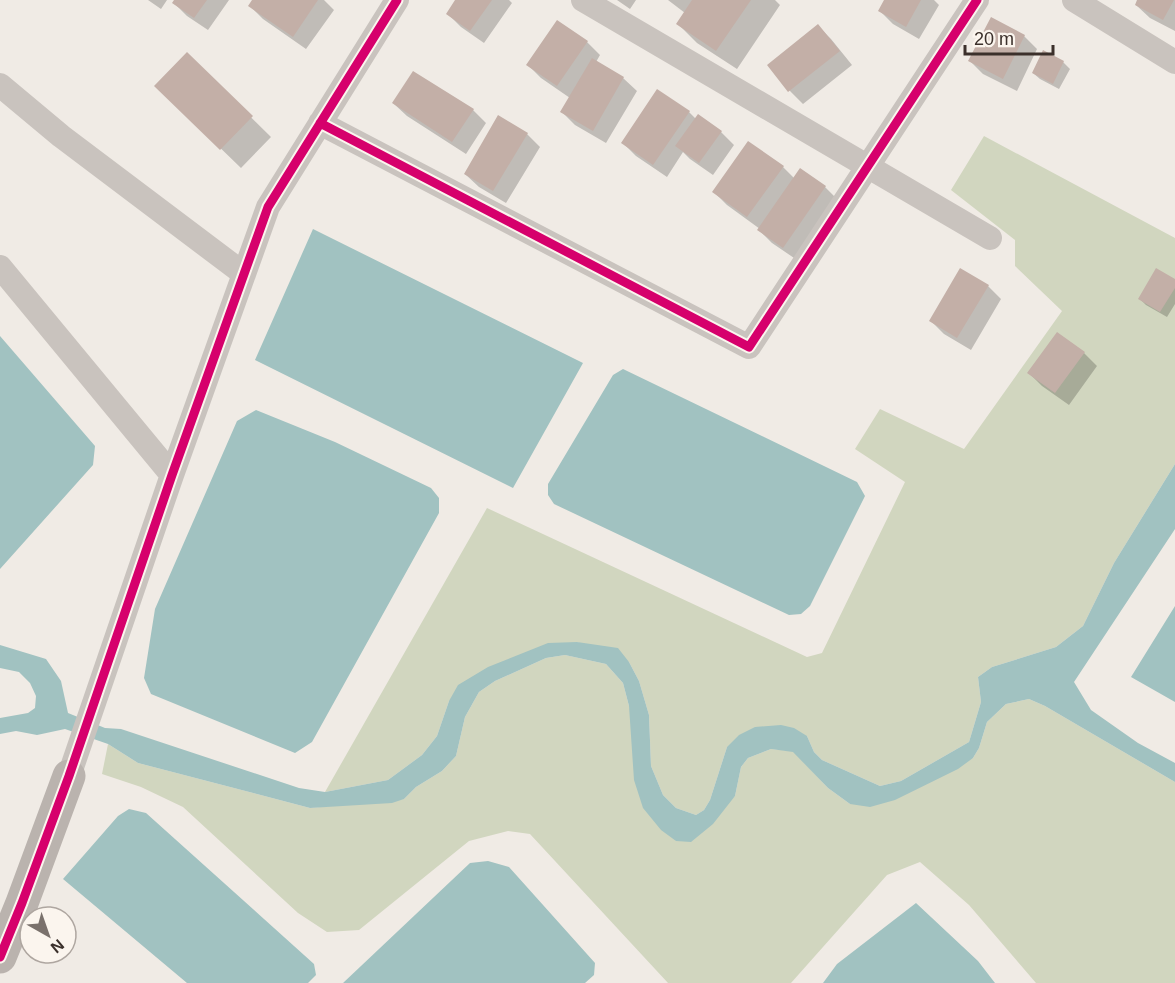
<svg xmlns="http://www.w3.org/2000/svg" width="1175" height="983" font-family="Helvetica,sans-serif">
  <style>
    .green { fill: #d1d6bf }
    .water { fill: #a1c2c1 }
    .shadow { fill: #0003 }
    .building { fill: #c3afa7 }
    .lines { fill: none; stroke-linecap: round; stroke-linejoin: round }
    .street { stroke: #c9c3be; stroke-width: 24 }
    .secondary { stroke: #bab3ae; stroke-width: 33 }
    .cycleway-casing { stroke: #fbf5ee; stroke-width: 13 }
    .cycleway { stroke: #d6006c; stroke-width: 9 }
  </style>
  <rect width="100%" height="100%" fill="#f0ebe5"/>
  <path class="green" d="M984 136 1175 238V464L1114 563 1083 626 1056 647 992 667 978 677 981 702 969 742 901 781 880 786 822 760 814 752 807 736 727 747 710 800 704 810 696 815 676 808 663 795 651 766 649 715 639 681 629 662 577 642 449 701 437 736 422 755 388 780 325 792 487 508 807 657 822 653 905 482 855 449 880 409 964 449 1062 311 1015 266V240L951 190Z
    M565 655 606 664 623 683 629 706 676 841 735 796 741 767 748 758 771 749 793 751 828 788 850 804 973 758 979 748 987 722 1006 704 1029 699 1045 706 1175 782V983H1036L969 905 920 862 887 875 791 983H668L530 834 508 831 469 841 359 930 327 932 298 913 183 807 141 787 102 774 108 744 138 763 310 808 404 799 416 787 442 771 456 756 465 717 479 692 495 681 546 658Z"/>
  <path class="water" d="M313 229 583 363 513 488 255 360Z
    M0 336 95 446 93 465 0 569Z
    M623 369 857 482 865 496 810 606 801 614 789 615 554 504 548 495V484L613 375Z
    M256 410 335 442 431 488 439 498V513L312 742 295 753 151 694 144 678 155 609 237 421Z
    M1175 464V529L1074 682 1091 710 1138 743 1175 763V782L1045 706 1029 699 1006 704 987 722 979 748 973 758 958 769 895 800 870 807 850 804 828 788 793 752 771 749 748 758 741 767 735 796 713 824 691 842 676 841 661 830 643 808 634 780 629 706 623 683 606 664 565 655 546 658 495 681 479 692 465 717 456 756 442 771 416 787 404 799 392 803 310 808 138 763 108 744 65 729 37 735 16 731 0 734V718L28 713 35 708 36 696 30 683 19 672 0 668V645L46 659 61 681 68 713 105 728 121 729 299 788 325 792 388 780 422 755 437 736 449 701 458 685 488 667 548 643 577 642 618 648 629 662 639 681 649 715 651 766 663 795 676 808 696 815 704 810 710 800 727 747 739 735 755 727 781 725 794 728 807 736 814 752 822 760 880 786 901 781 969 742 981 702 978 677 992 667 1056 647 1083 626 1114 563Z
    M1175 606V702L1131 677Z
    M129 809 146 813 314 964 316 975 308 983H187L63 879 118 816Z
    M488 861 509 867 595 963 594 975 585 983H343L470 863Z
    M916 903 978 961 995 983H823L837 964Z"/>
  <path class="shadow" d="M148 0H167L161 9Z
    M176 0H229L208 30 187 16 174 3Z
    M254 0H324L334 10 306 49 263 19 250 6Z
    M457 0H509L512 3 484 43 461 27 448 14Z
    M617 0H636L630 9Z
    M668 0H775L780 5 737 69 697 43 678 24 685 13Z
    M886 0H934L939 5 919 39 893 24 880 11Z
    M1139 0H1175V31L1150 18 1136 5Z
    M558 22 587 42 600 55 596 62 623 78 637 91 606 143 575 125 562 112 570 98 541 78 528 65Z
    M818 26 831 39 852 65 803 104 790 91 769 65Z
    M1024 36 1037 49 1017 91 983 74 970 61Z
    M1044 52 1063 62 1070 69 1059 89 1040 79 1033 73Z
    M187 54 271 137 241 168 176 105Z
    M393 103 473 110 486 123 466 154 407 116Z
    M689 112 696 119 699 116 721 132 734 145 713 175 690 159 683 152 667 177 636 156 623 143Z
    M527 134 540 147 506 203 479 187 465 174Z
    M783 167 794 178 825 187 838 200 797 260 772 243 759 230 760 229 727 205 714 192Z
    M1175 281V304L1167 317 1146 305 1139 298Z
    M988 286 1001 299 971 350 944 334 930 320Z
    M1058 334 1084 353 1097 366 1069 405 1042 386 1029 373Z"/>
  <path class="building" d="M174 0H207L194 18 172 3Z
    M252 0H318L293 37 248 6Z
    M455 0H492L470 31 446 14Z
    M692 0H751L716 51 676 24Z
    M884 0H921L906 27 878 11Z
    M1137 0H1174L1163 20 1135 5Z
    M991 17 1025 35 1003 79 968 61Z
    M557 20 588 41 557 86 526 65Z
    M818 24 840 51 788 92 767 65Z
    M1043 50 1064 61 1053 84 1032 73Z
    M187 52 253 116 220 150 154 86Z
    M592 58 624 77 593 131 560 112Z
    M413 71 474 109 452 142 392 103Z
    M657 89 690 111 653 165 621 143Z
    M698 114 722 131 699 163 675 146Z
    M498 115 528 133 493 191 464 174Z
    M748 141 784 166 747 217 712 192Z
    M800 168 826 186 783 248 757 230Z
    M960 268 989 285 957 338 929 321Z
    M1156 268 1175 279V288L1160 312 1138 299Z
    M1057 332 1085 352 1055 393 1027 373Z"/>
  <g class="lines">
    <path class="street" d="M583 0 990 238
      M1074 0 1175 62
      M0 85 61 136 244 274
      M320 123 749 347 977 0
      M0 267 172 475
      M69 776 172 475 268 207 397 0"/>
    <path class="secondary" d="M0 957 22 903 69 776"/>
    <g class="cycleway-casing">
      <path id="cycleway" d="M320 123 749 347 977 0
        M0 957 22 903 69 776 172 475 268 207 397 0"/>
    </g>
    <use href="#cycleway" class="cycleway"/>
  </g>
  <g transform="translate(48 935) rotate(140)"><circle r="28" fill="#fbf5ee" stroke="#aea6a0" stroke-width="1.5"/>
  <path d="M0-4.5L10 22L0 15L-10 22Z" fill="#7a716c"/>
  <text y="-9" font-size="16" font-weight="bold" text-anchor="middle" fill="#3b302b">N</text>
  </g>
  <path d="M965 45v9h88v-9" fill="none" stroke="#3b302b" stroke-width="3"/>
  <text x="974" y="45" font-size="18" fill="#3b302b" stroke="#fbf5ee" stroke-width="4.5" paint-order="stroke">20 m</text>
</svg>
